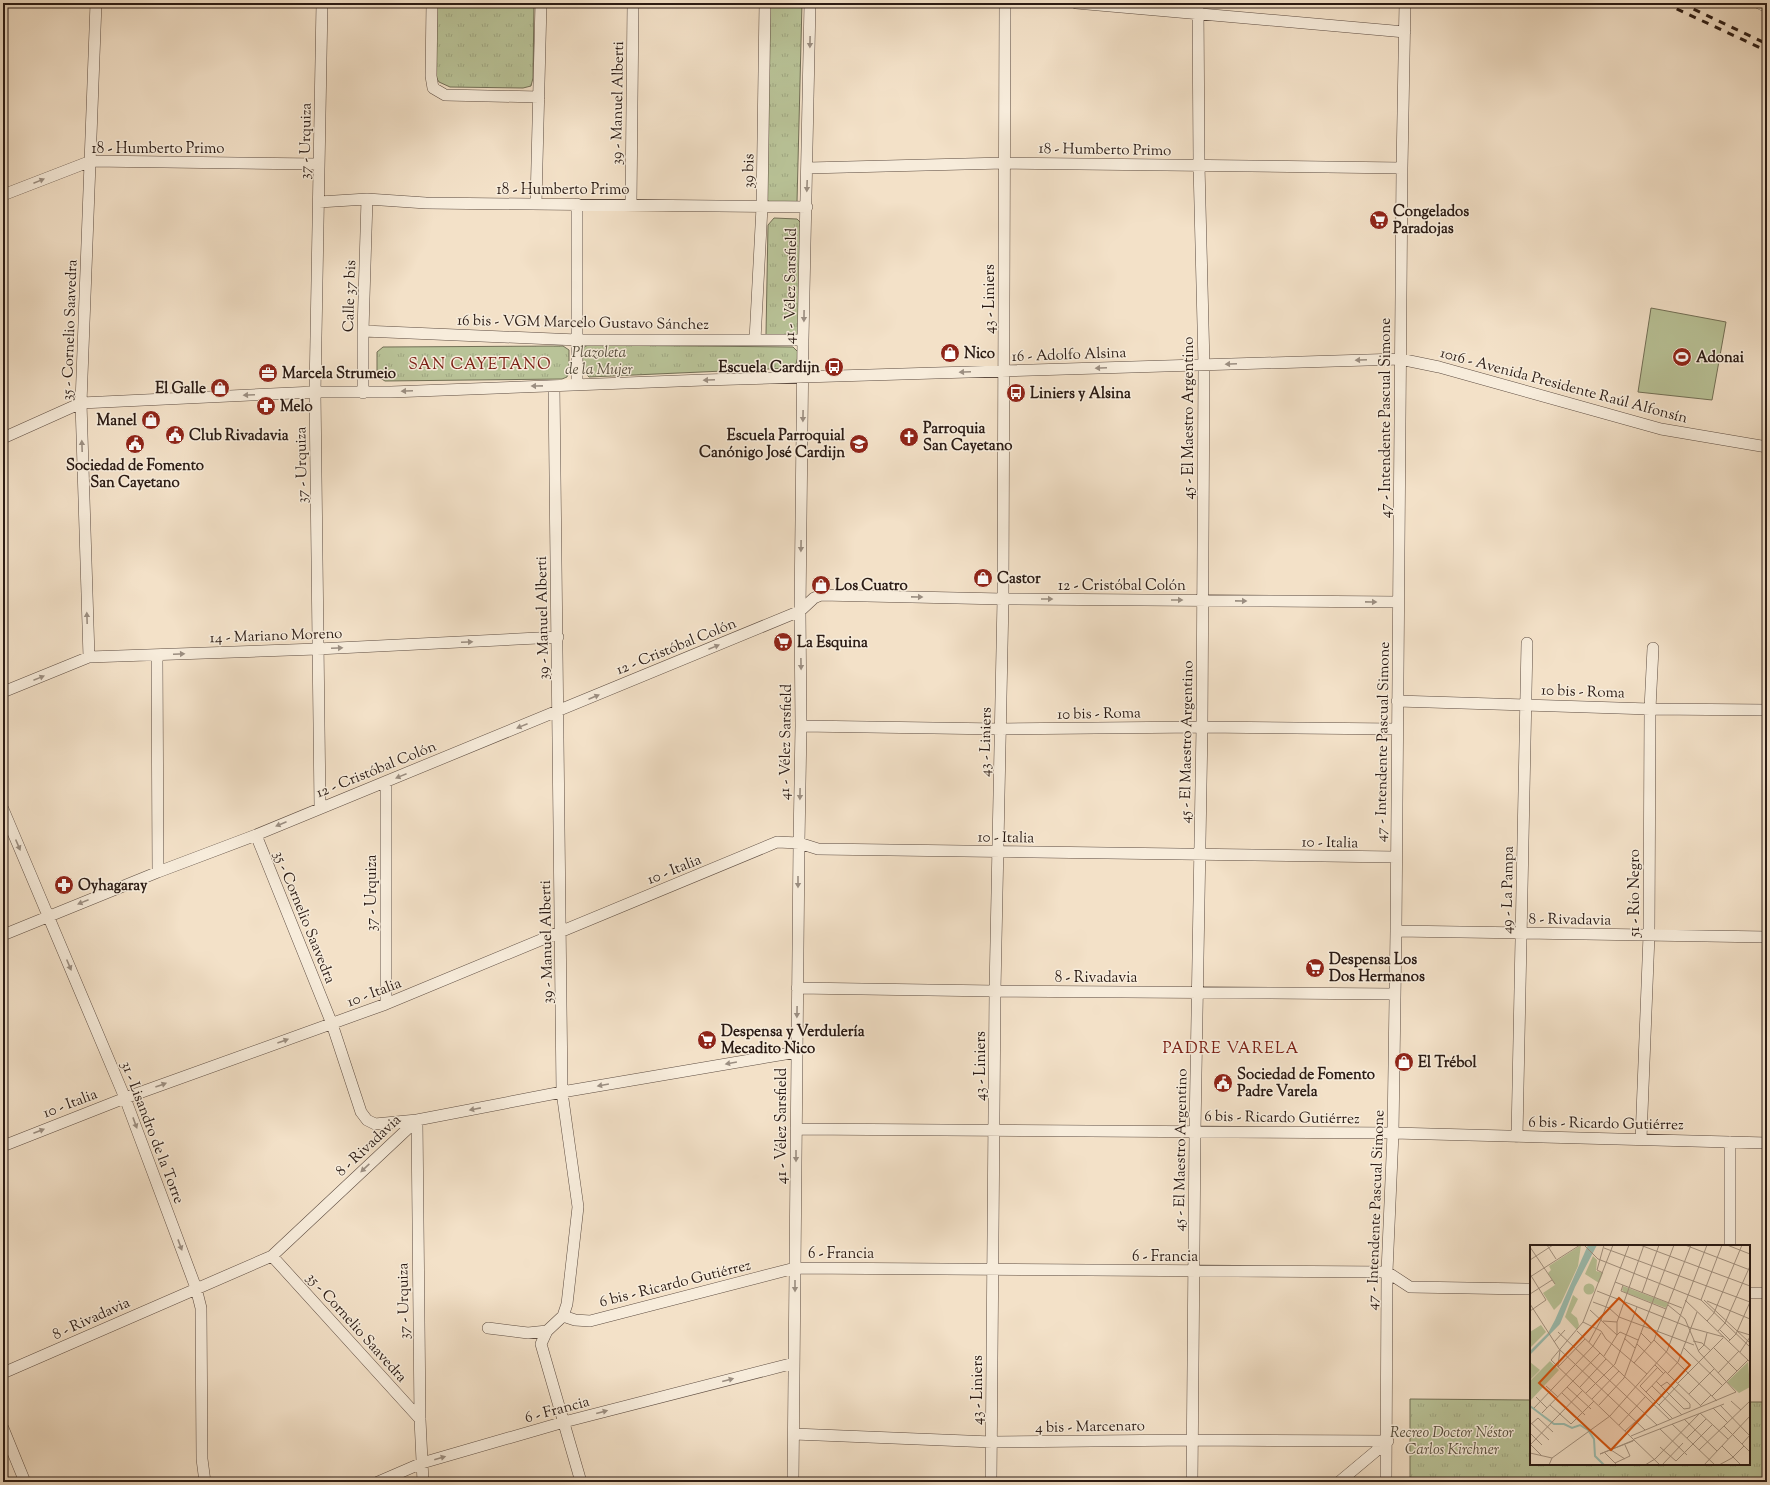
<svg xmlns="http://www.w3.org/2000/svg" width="1770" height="1485" font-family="'Sorts Mill Goudy',serif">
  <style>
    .grass { fill: #b9c398; stroke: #726f56 }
    .park { fill: url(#park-tufts); stroke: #726f56 }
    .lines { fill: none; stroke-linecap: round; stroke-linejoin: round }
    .minor-casing { stroke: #5d4c41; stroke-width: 12 }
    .minor { stroke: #f7ecdb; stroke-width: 11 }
    .rail { stroke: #2b1b14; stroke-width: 3; stroke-dasharray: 7 7; stroke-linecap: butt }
    .oneway { fill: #9b8e81 }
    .labels { text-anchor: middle; stroke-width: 3; stroke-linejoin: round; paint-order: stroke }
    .street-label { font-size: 15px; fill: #2b1b14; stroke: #f7ecdb }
    .poi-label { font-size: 15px; font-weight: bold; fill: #2b1b14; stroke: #f7ecdb; text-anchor: start }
    .park-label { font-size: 15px; font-style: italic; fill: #564d3c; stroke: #f7ecdb }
    .neighbourhood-label { font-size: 16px; letter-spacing: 1px; fill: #7a1f14; stroke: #f7ecdb }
    .inset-river { fill: none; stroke: #9cbeb1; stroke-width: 2 }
    .inset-road { fill: none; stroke: #a39280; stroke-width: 1 }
    .view { fill: #d5530d; fill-opacity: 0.15; stroke: #d5530d; stroke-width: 2 }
    .inset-edge { fill: none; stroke: #2b1b14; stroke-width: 2 }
  </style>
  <defs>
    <pattern id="park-tufts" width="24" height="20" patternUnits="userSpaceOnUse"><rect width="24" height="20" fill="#b9c398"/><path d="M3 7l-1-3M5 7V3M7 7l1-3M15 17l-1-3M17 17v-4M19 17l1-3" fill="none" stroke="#9fa782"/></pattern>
  </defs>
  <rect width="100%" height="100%" fill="#f3e1c8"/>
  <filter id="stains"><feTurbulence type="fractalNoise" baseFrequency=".005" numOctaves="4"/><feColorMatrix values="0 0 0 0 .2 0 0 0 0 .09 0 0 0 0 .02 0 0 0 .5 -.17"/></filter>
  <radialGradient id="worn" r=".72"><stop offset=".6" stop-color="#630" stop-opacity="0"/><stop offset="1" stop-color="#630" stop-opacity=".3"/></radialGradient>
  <path class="grass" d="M1651 308 1726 322 1712 400 1638 392Z"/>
  <path class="park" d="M437 3H534L533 78 531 86 523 88 450 87 439 82 436 77Z
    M769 3H802L797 202H769L767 199Z
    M774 218 797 219 801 223 799 335H767L766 334 768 225Z
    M588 345 793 347 799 353 796 364 791 368 589 377C582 372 581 354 584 347Z
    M563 346 569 350V372L567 377 562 379 385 381 380 378 377 373V352L383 347Z
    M1410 1399 1531 1400V1464H1749V1402H1767V1482H1410Z"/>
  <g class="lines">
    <g class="minor-casing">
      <path id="minor" d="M432 3 431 76 433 88 445 95 539 97
        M1076 3 1405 32
        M1759 3 1767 7
        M808 168 1004 163 1402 168
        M3 195 91 161 318 164
        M319 202 367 199 426 203 807 207
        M536 203 541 3
        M577 204V385
        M631 204 633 3
        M363 331 578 340H803
        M755 340 762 207 765 3
        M554 386 562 1092 578 1207 567 1304 563 1316 547 1331 541 1344 581 1482
        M363 393V331L367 199
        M3 438 81 403 315 392H391L704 380 1400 359 1439 367 1661 429 1767 447
        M157 655 158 872
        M89 657 81 403 96 3
        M3 692 89 657 317 649 558 637
        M1397 701 1650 709 1767 710
        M801 726 1000 729 1202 727 1397 729
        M386 782V1004
        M320 807 315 392 322 3
        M3 809 125 1098 196 1288 201 1308 202 1459 205 1482
        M256 835 332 1024 361 1112 367 1120 375 1124 417 1120 420 1419 423 1482
        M1396 931 1767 937
        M3 935 158 872 256 835 800 611 814 598 821 595 1003 599 1398 602
        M797 988 995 991 1395 994
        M796 1129 1393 1133 1767 1143
        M1517 1137 1527 643
        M1641 1139 1649 935 1650 709 1653 648
        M3 1146 125 1098 386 1004 777 842 799 843 818 849 1396 857
        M1730 1246V1142
        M272 1256 420 1419
        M1749 1293H1767
        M563 1316 575 1320 590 1321 795 1268 1387 1272 1410 1287 1531 1289
        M488 1328 528 1333 547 1331
        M3 1373 272 1256 417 1120 562 1092 797 1052
        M3 1428 25 1482
        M794 1434 992 1442 1193 1440 1388 1441
        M378 1482 422 1463 564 1422 794 1363
        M793 1482 799 843 801 726 800 611 803 340 810 3
        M991 1482 995 991 1003 599 1005 3
        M1192 1482 1195 1131 1202 727 1204 365 1199 165 1198 3
        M1339 1482 1388 1441
        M1386 1482 1387 1272 1393 1133 1396 931 1402 168 1405 3"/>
    </g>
    <use href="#minor" class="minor"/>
    <path class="rail" d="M1664 3 1767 51
      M1681 3 1767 44"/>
  </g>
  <defs><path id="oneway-solid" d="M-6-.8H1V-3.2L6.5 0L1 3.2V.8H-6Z"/></defs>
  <g class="oneway">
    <use href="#oneway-solid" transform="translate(810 42) rotate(91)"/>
    <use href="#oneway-solid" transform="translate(39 181) rotate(-22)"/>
    <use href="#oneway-solid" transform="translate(807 186) rotate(92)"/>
    <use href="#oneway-solid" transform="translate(804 316) rotate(91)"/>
    <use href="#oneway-solid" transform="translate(1361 360) rotate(178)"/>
    <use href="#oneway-solid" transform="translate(1231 364) rotate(178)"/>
    <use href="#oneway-solid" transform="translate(1101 368) rotate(178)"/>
    <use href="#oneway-solid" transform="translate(965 372) rotate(177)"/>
    <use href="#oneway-solid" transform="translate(709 380) rotate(178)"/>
    <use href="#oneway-solid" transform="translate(537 386) rotate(179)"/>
    <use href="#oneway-solid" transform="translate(407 391) rotate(178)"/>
    <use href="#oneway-solid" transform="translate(249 395) rotate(177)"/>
    <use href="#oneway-solid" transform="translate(803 416) rotate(91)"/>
    <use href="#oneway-solid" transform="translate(82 446) rotate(-92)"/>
    <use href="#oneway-solid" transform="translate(801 546) rotate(91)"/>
    <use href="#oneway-solid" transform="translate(917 597) rotate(1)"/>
    <use href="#oneway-solid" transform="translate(1047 599)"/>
    <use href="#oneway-solid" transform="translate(1177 600)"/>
    <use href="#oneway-solid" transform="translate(1241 601) rotate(1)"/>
    <use href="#oneway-solid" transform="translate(1371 602) rotate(1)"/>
    <use href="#oneway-solid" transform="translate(87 618) rotate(-92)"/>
    <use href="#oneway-solid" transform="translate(467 642) rotate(-3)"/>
    <use href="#oneway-solid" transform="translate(714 647) rotate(-22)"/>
    <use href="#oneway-solid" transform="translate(337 648) rotate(-3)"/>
    <use href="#oneway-solid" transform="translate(179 654) rotate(-2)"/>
    <use href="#oneway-solid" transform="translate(801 664) rotate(89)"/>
    <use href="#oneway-solid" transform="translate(39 678) rotate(-22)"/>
    <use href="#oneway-solid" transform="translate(594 697) rotate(-23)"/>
    <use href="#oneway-solid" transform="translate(522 726) rotate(158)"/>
    <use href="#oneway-solid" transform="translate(401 776) rotate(158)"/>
    <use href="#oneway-solid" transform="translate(800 794) rotate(91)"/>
    <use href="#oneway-solid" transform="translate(281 824) rotate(157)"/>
    <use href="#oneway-solid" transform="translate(18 845) rotate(67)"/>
    <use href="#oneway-solid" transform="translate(798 882) rotate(90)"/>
    <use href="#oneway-solid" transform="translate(83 902) rotate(158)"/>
    <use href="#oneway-solid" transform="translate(69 965) rotate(67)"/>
    <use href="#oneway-solid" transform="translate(797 1012) rotate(91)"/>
    <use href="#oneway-solid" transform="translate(283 1041) rotate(-20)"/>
    <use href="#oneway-solid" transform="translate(731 1063) rotate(170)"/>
    <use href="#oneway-solid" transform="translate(161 1085) rotate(-20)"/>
    <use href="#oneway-solid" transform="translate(603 1085) rotate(170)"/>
    <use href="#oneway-solid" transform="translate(475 1109) rotate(169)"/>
    <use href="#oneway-solid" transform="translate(135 1123) rotate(70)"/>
    <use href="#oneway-solid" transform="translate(39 1131) rotate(-21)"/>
    <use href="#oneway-solid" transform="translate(796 1156) rotate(90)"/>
    <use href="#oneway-solid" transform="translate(365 1168) rotate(137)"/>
    <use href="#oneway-solid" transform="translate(180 1245) rotate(70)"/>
    <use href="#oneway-solid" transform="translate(795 1286) rotate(90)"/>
    <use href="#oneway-solid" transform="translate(728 1380) rotate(-15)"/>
    <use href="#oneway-solid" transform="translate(602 1412) rotate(-15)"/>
    <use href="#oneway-solid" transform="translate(440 1458) rotate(-16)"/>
  </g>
  <defs>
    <g id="supermarket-disc" transform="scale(1)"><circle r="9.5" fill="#8f2418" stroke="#f7ecdb"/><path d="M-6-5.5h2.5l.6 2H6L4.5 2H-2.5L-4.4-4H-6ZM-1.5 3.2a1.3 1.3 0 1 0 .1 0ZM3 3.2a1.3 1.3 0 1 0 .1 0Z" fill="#fff"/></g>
    <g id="shop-disc" transform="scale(1)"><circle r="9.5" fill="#8f2418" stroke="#f7ecdb"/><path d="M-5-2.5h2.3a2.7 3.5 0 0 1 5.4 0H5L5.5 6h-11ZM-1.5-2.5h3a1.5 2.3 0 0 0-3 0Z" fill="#fff"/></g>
    <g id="stadium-disc" transform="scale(1)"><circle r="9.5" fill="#8f2418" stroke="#f7ecdb"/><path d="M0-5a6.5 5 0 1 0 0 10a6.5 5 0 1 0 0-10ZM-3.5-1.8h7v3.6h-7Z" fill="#fff"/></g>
    <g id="bus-disc" transform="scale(1)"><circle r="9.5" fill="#8f2418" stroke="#f7ecdb"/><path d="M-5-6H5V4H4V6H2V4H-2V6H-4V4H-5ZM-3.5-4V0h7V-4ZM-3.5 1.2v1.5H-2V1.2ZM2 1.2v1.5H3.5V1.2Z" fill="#fff"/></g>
    <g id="office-disc" transform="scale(1)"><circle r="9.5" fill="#8f2418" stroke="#f7ecdb"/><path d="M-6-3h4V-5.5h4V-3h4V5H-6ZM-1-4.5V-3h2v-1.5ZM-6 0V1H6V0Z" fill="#fff"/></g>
    <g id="pharmacy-disc" transform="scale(1)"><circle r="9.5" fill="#8f2418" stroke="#f7ecdb"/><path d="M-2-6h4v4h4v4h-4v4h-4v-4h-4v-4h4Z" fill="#fff"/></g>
    <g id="civic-disc" transform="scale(1)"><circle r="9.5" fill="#8f2418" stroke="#f7ecdb"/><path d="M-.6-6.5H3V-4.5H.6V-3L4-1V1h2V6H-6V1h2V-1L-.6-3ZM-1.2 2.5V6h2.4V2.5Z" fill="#fff"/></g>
    <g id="church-disc" transform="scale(1)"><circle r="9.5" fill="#8f2418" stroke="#f7ecdb"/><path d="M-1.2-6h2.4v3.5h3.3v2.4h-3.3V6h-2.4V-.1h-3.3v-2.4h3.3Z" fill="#fff"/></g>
    <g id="school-disc" transform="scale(1)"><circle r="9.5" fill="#8f2418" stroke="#f7ecdb"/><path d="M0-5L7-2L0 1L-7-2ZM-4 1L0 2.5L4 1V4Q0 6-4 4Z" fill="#fff"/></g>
  </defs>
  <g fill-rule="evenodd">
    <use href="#supermarket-disc" x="1379" y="220"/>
    <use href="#shop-disc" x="950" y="353"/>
    <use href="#stadium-disc" x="1682" y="357"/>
    <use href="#bus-disc" x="834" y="367"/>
    <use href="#office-disc" x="268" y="373"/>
    <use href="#shop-disc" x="220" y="388"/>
    <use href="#bus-disc" x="1016" y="393"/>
    <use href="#pharmacy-disc" x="266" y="406"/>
    <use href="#shop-disc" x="151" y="420"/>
    <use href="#civic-disc" x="175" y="435"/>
    <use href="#church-disc" x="909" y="437"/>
    <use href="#civic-disc" x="135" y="444"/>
    <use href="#school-disc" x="859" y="444"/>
    <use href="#shop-disc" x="983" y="578"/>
    <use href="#shop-disc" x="821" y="585"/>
    <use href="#supermarket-disc" x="783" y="642"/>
    <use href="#pharmacy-disc" x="64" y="885"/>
    <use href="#supermarket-disc" x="1315" y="968"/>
    <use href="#supermarket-disc" x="707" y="1040"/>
    <use href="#shop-disc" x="1404" y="1062"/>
    <use href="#civic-disc" x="1223" y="1083"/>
  </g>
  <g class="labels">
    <g class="street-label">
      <text transform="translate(617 103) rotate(-89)" y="5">39 - Manuel Alberti</text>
      <text transform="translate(305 141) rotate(-89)" y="5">37 - Urquiza</text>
      <text x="158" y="153">18 - Humberto Primo</text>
      <text transform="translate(1105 149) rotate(1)" y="5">18 - Humberto Primo</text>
      <text transform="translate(748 171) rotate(-89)" y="5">39 bis</text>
      <text x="563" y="194">18 - Humberto Primo</text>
      <text transform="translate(790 286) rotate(-89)" y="5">41 - Vélez Sarsfield</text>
      <text transform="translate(349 296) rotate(-88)" y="5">Calle 37 bis</text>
      <text transform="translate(989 299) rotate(-90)" y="5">43 - Liniers</text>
      <text transform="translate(583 322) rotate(1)" y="5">16 bis - VGM Marcelo Gustavo Sánchez</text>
      <text transform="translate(69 330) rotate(-88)" y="5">35 - Cornelio Saavedra</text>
      <text transform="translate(1069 354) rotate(-2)" y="5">16 - Adolfo Alsina</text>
      <text transform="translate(1564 385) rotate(15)" y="5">1016 - Avenida Presidente Raúl Alfonsín</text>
      <text transform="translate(1188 418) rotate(-90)" y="5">45 - El Maestro Argentino</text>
      <text transform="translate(1385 418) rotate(-90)" y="5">47 - Intendente Pascual Simone</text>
      <text transform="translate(301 465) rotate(-91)" y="5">37 - Urquiza</text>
      <text x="1122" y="590">12 - Cristóbal Colón</text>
      <text transform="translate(542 618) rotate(-91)" y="5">39 - Manuel Alberti</text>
      <text transform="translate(276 635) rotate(-2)" y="5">14 - Mariano Moreno</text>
      <text transform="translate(676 646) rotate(-22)" y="5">12 - Cristóbal Colón</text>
      <text transform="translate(1583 691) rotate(2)" y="5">10 bis - Roma</text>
      <text transform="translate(1099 713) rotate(-1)" y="5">10 bis - Roma</text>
      <text transform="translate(785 742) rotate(-89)" y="5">41 - Vélez Sarsfield</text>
      <text transform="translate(985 742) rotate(-89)" y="5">43 - Liniers</text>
      <text transform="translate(1186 742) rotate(-89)" y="5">45 - El Maestro Argentino</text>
      <text transform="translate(1382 742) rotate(-89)" y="5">47 - Intendente Pascual Simone</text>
      <text transform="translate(376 769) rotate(-22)" y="5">12 - Cristóbal Colón</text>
      <text transform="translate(1006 837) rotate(1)" y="5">10 - Italia</text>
      <text transform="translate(1330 842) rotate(1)" y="5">10 - Italia</text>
      <text transform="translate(674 869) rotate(-22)" y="5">10 - Italia</text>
      <text transform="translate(1507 890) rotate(-89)" y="5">49 - La Pampa</text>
      <text transform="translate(371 893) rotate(-90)" y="5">37 - Urquiza</text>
      <text transform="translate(1634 893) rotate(-90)" y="5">51 - Río Negro</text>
      <text transform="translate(305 917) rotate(68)" y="5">35 - Cornelio Saavedra</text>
      <text transform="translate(1570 919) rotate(1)" y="5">8 - Rivadavia</text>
      <text transform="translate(546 942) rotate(-91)" y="5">39 - Manuel Alberti</text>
      <text x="1096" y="982">8 - Rivadavia</text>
      <text transform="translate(374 992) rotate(-21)" y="5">10 - Italia</text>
      <text transform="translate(980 1066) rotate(-90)" y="5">43 - Liniers</text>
      <text transform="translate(70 1103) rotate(-21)" y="5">10 - Italia</text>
      <text transform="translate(1282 1117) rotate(1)" y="5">6 bis - Ricardo Gutiérrez</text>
      <text transform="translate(1606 1123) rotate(1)" y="5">6 bis - Ricardo Gutiérrez</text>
      <text transform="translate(781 1126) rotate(-90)" y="5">41 - Vélez Sarsfield</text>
      <text transform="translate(153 1132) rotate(69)" y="5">31 - Lisandro de la Torre</text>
      <text transform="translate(368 1145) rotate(-43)" y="5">8 - Rivadavia</text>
      <text transform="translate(1180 1150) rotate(-89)" y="5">45 - El Maestro Argentino</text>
      <text transform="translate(1375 1210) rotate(-88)" y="5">47 - Intendente Pascual Simone</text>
      <text x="841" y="1258">6 - Francia</text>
      <text x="1165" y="1261">6 - Francia</text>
      <text transform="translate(675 1283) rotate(-14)" y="5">6 bis - Ricardo Gutiérrez</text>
      <text transform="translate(403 1301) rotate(-91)" y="5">37 - Urquiza</text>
      <text transform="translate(91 1318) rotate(-24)" y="5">8 - Rivadavia</text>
      <text transform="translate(357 1327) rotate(48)" y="5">35 - Cornelio Saavedra</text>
      <text transform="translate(977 1390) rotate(-90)" y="5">43 - Liniers</text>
      <text transform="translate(557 1409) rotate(-15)" y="5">6 - Francia</text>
      <text transform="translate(1090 1426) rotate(-1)" y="5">4 bis - Marcenaro</text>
    </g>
    <g class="poi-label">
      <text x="1393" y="216">Congelados<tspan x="1393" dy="17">Paradojas</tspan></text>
      <text x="964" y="358">Nico</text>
      <text x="1696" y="362">Adonai</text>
      <text x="820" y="372" text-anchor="end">Escuela Cardijn</text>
      <text x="282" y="378">Marcela Strumeio</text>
      <text x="206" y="393" text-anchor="end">El Galle</text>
      <text x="1030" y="398">Liniers y Alsina</text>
      <text x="280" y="411">Melo</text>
      <text x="137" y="425" text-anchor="end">Manel</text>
      <text x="923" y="433">Parroquia<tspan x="923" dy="17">San Cayetano</tspan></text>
      <text x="189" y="440">Club Rivadavia</text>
      <text x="845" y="440" text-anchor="end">Escuela Parroquial<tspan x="845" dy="17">Canónigo José Cardijn</tspan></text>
      <text x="135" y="470" text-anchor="middle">Sociedad de Fomento<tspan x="135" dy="17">San Cayetano</tspan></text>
      <text x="997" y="583">Castor</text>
      <text x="835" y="590">Los Cuatro</text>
      <text x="797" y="647">La Esquina</text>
      <text x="78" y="890">Oyhagaray</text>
      <text x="1329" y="964">Despensa Los<tspan x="1329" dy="17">Dos Hermanos</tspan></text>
      <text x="721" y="1036">Despensa y Verdulería<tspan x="721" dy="17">Mecadito Nico</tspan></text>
      <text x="1418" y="1067">El Trébol</text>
      <text x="1237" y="1079">Sociedad de Fomento<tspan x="1237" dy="17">Padre Varela</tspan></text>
    </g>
    <g class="park-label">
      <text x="599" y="357">Plazoleta<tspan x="599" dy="17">de la Mujer</tspan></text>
      <text x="1452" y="1437">Recreo Doctor Néstor<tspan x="1452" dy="17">Carlos Kirchner</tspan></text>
    </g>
    <g class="neighbourhood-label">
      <text x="480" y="369">SAN CAYETANO</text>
      <text x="1231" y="1053">PADRE VARELA</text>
    </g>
  </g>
  <g transform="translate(1530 1245)">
    <rect width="220" height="220" fill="#f3e1c8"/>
    <path d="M51 0 48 21 31 58 24 65 13 48 25 40 18 28 21 25 19 21ZM53.5 44a5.5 5.5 0 1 1 11 0a5.5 5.5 0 1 1-11 0ZM11 80 16 87 0 103V87ZM218 117 220 142 209 148 197 137Z" fill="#b9c398"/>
    <path d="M63 11 67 15 66 26 73 28 69 38 55 29ZM43 50 48 54 41 68 47 73 49 80 47 85 35 72ZM0 117 10 125 0 135Z" fill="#b9c398"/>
    <path d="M93 41 138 58 136 63 94 47 92 45ZM20 116 29 125 0 156V136Z" fill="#b9c398"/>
    <path d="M58 0H67L45 42 30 79 0 110V106L18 88 25 75Z" fill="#9cbeb1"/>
    <path class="inset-river" d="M0 161 24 179H34L42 183 50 180 58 185 64 194 65 211 74 220"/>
    <path class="inset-road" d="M17 0 26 14M54 0 68 14 171 55M83 0 53 77 21 115 130 220M110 0 220 41M155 0 220 25M192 0 171 55 220 102M197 0 220 9M0 2 25 39M74 3 220 57M0 15 23 0M73 28 67 25 74 0M0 29 16 55 0 66M0 32 50 0M85 37 152 63M93 40 91 46 136 64M67 46 161 83 194 92M112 48 129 0M0 49 22 35M155 55 220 117M174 55 220 98M177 56 220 74M63 57 79 63 89 72 164 100M0 59 29 104 115 185M60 65 87 90 90 87 108 95M73 76 87 77M177 76 184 68 212 0M53 77 71 86 76 94 117 129M190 85 200 95M47 86 140 175M188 86 195 78 220 21M207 86 220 90M28 87 127 180M111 88 121 98M94 93 105 103M124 95 187 156M163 96 172 98 181 106M199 96 206 89 220 57M24 97 35 85M59 97 71 75 99 0M107 99 172 162M154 103 193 141M184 103 207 126M168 106 174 100 177 88M210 107 220 92M74 111 87 90V77L114 0M104 118 124 95 161 0M125 120 134 129M28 121 30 105M28 122 55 94M138 128 148 117 167 67M188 128 209 106M126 136 154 164 160 163V159L137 137 131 141M148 138 193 93M16 141 28 152M110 141 143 174M110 141 128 122M122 141 152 170M37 142 61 164M50 142 76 114M116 147 136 126M32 148 55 170M56 148 85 119 107 62M159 149 184 124M182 151 218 115M6 152 17 163M26 154 49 176M62 154 89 126M201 156 211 165M20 160 41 179 64 156M69 160 94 133 144 0M129 160 149 139M171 160 181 150M190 160 220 191M4 163 63 101 71 88M183 163 198 178M12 168 70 108M154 174 187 206M0 177 19 195M142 179 185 220M0 180 8 173 23 187M89 180 116 151M194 181 220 207M130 184 157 210M95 186 124 160M0 188 12 200M101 191 206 147 169 107 155 74 138 60M157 193 176 174M104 194 194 159M103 196 70 209 104 195M0 199 12 211M212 199 220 190M0 200 53 145M192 201 211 220M130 202 146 216 182 180M81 205 95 214M169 205 220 156M0 208 22 213M75 208 87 220M85 218 100 211 95 200M19 220 22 213 80 171 137 106 177 0M115 220 125 214 170 168 198 194M132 220 153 198M174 220 220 171M189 220 202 213 214 201"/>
    <path class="view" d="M89 53 160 120 81 205 9 138Z"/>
    <rect width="220" height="220" class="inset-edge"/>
  </g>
  <rect width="1770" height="1485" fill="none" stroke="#f3e1c8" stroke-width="16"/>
  <rect x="4" y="4" width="1762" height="1477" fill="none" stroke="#2b1b14" stroke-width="2"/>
  <rect x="8" y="8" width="1754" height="1469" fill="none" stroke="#2b1b14"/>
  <rect width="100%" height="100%" filter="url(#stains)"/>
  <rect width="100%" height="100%" fill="url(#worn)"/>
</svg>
